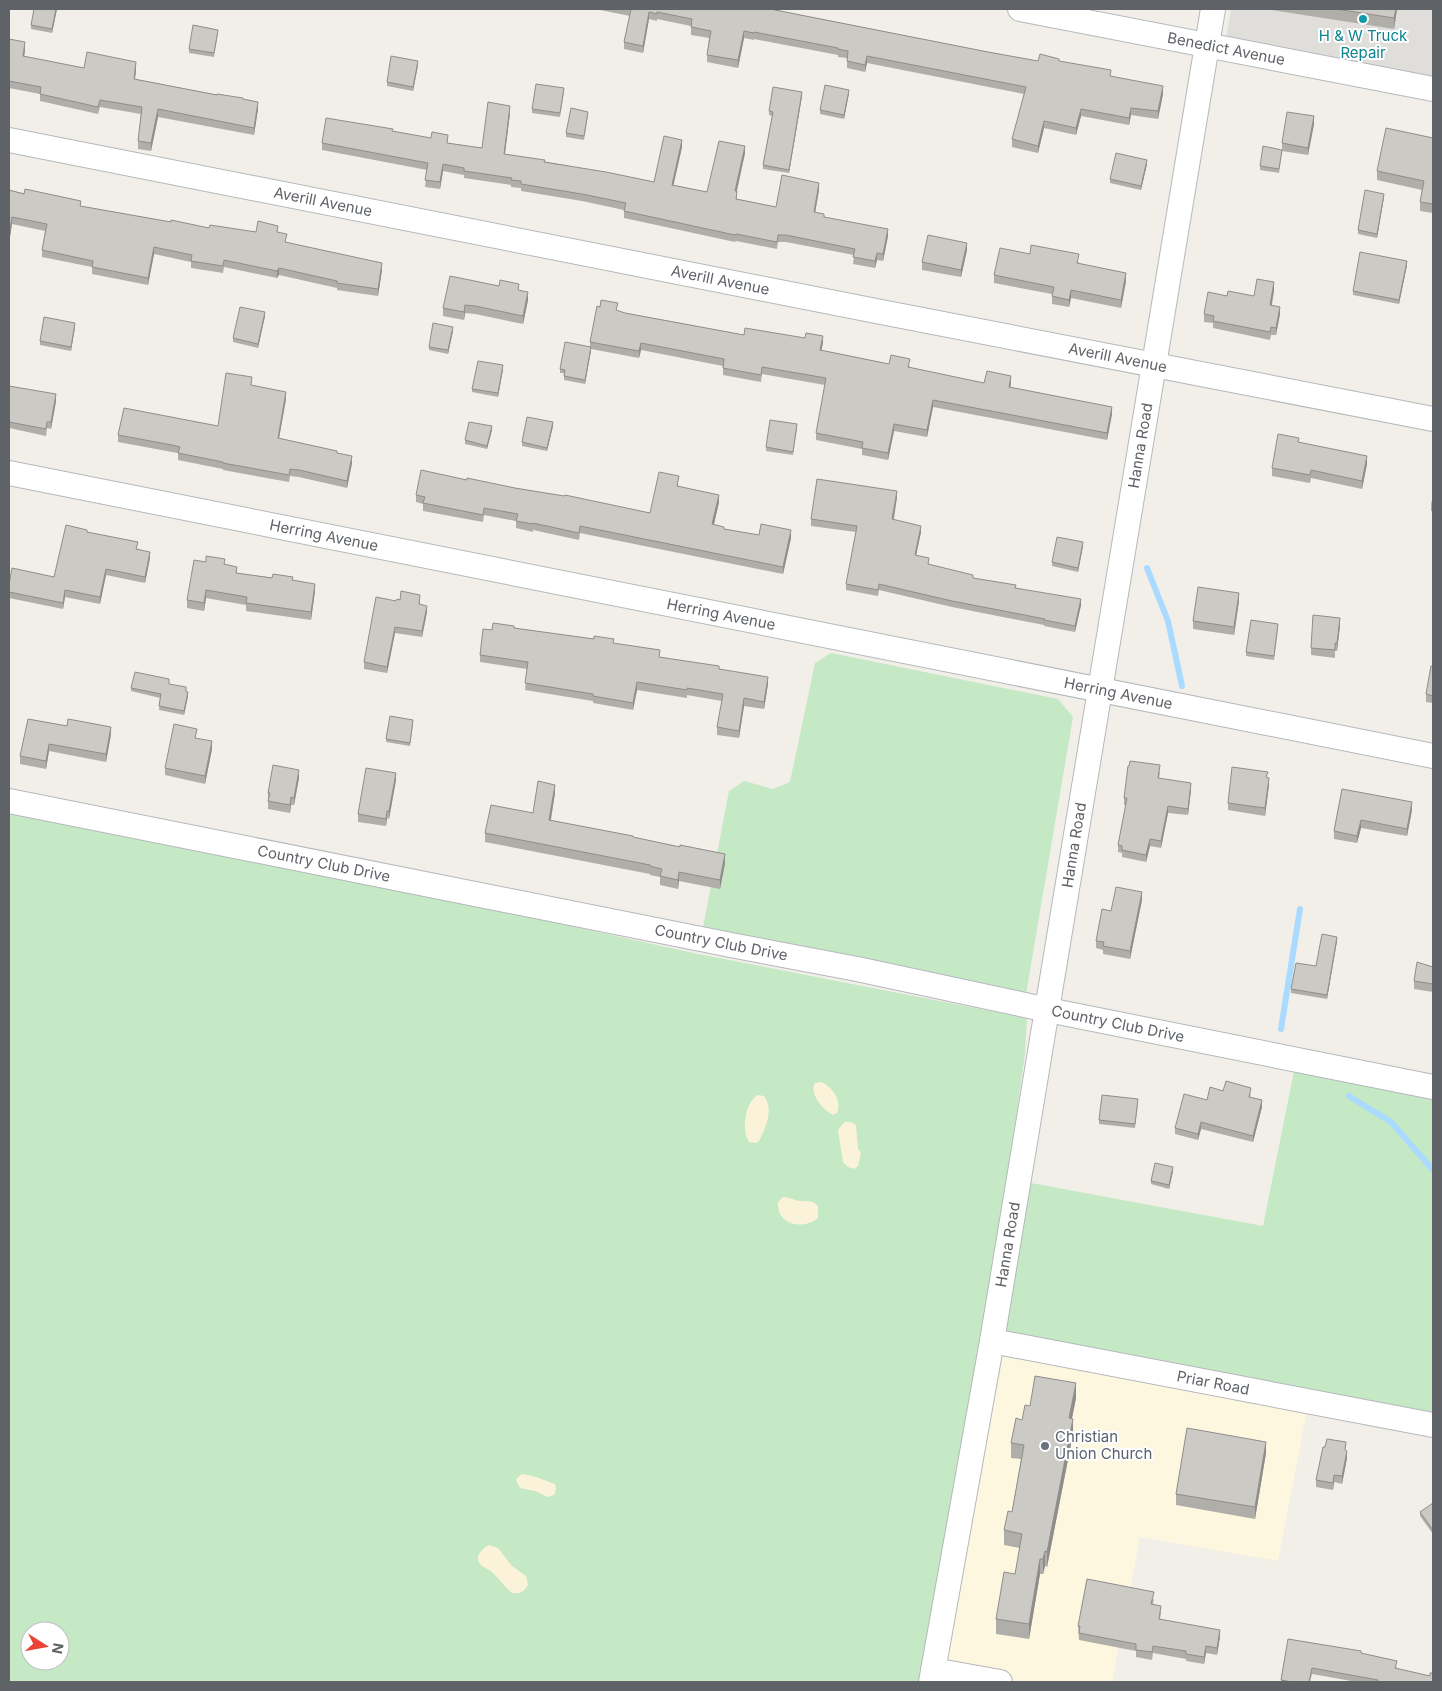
<svg xmlns="http://www.w3.org/2000/svg" width="1442" height="1691" font-family="Inter,sans-serif">
  <style>
    .commercial { fill: #fef7e0 }
    .industrial { fill: #e0deda }
    .green { fill: #c5e8c5; fill-rule: evenodd }
    .sand { fill: #fbf3d9 }
    .lines { fill: none; stroke-linecap: round; stroke-linejoin: round }
    .stream { stroke: #aadaff; stroke-width: 6 }
    .minor-casing { stroke: #b5b8bc; stroke-width: 26 }
    .minor { stroke: #fff; stroke-width: 24 }
    .wall { fill: #afaea9 }
    .shaded-wall { fill: #8f8d8a }
    .building { fill: #cccac5; stroke: #8f8d8a }
    .culture-dot { fill: #0f9aa8; stroke: #fff; stroke-width: 2 }
    .worship-dot { fill: #6b7280; stroke: #fff; stroke-width: 2 }
    .labels { text-anchor: middle; stroke-width: 4; stroke-linejoin: round; paint-order: stroke }
    .culture-label { font-size: 15px; fill: #0d838f; stroke: #fff }
    .street-label { font-size: 15px; fill: #5f6368; stroke: #fff }
    .worship-label { font-size: 15px; fill: #5b616d; stroke: #fff; text-anchor: start }
  </style>
  <rect width="100%" height="100%" fill="#f1efe8"/>
  <path class="commercial" d="M981 1328 1310 1394 1278 1561 1140 1537 1112 1682H919Z"/>
  <path class="industrial" d="M1231 9H1433V80L1226 39Z"/>
  <path class="green" d="M831 653 1058 699 1073 717 1026 994 738 936 703 927 729 791 744 781 773 789 790 782 815 663Z
    M9 811 384 885 698 954 1027 1018 1025 1053 1007 1184 919 1682H9ZM30 1631H60V1661H30Z
    M1294 1071 1433 1098V1419L1005 1333 1031 1183 1263 1226Z"/>
  <path class="sand" d="M821 1082C833 1087 842 1101 837 1113L833 1115C823 1110 809 1094 815 1083Z
    M758 1095 764 1096C774 1110 766 1127 759 1141L756 1143 749 1142C741 1130 745 1102 758 1095Z
    M845 1122H850L856 1125 858 1149 861 1153 858 1166 854 1169 848 1167 843 1162 838 1131 840 1127Z
    M783 1197C790 1197 793 1200 799 1201 808 1202 812 1199 818 1206V1218C807 1228 784 1227 779 1211 778 1208 778 1205 778 1202Z
    M522 1474 536 1477 555 1484 556 1489 554 1495 548 1497 535 1491 520 1488 516 1480 518 1477Z
    M489 1545 498 1548 512 1566 526 1576 528 1585C524 1592 520 1594 512 1593 505 1587 500 1580 493 1573 490 1569 483 1568 480 1564 474 1556 483 1548 489 1545Z"/>
  <g class="lines">
    <path class="stream" d="M1147 568 1168 621 1182 686
      M1281 1029 1300 909
      M1349 1096 1391 1122 1433 1170"/>
    <g class="minor-casing">
      <g id="minor">
        <path id="s1" d="M1020 9 1433 89"/>
        <path id="s2" d="M9 140 876 311 1433 419"/>
        <path id="s3" d="M9 473 1433 756"/>
        <path id="s4" d="M9 801 736 946 857 969 1048 1010 1433 1087"/>
        <path id="s5" d="M992 1341 1433 1425"/>
        <path d="M933 1670 1000 1682"/>
        <path id="s6" d="M931 1682 992 1341 1213 9"/>
      </g>
    </g>
    <use href="#minor" class="minor"/>
  </g>
  <path class="wall" d="M57 9 52 33 31 29V25Z
    M595 9H770L988 52 1038 61H1059L1111 76 1163 94 1158 119 1131 115 1129 125 1081 116 1076 135 1044 128 1038 153 1012 147V139L1024 94 867 63 865 72 847 68V58L838 57V55L754 39V40L744 38 738 68 707 62V55L709 38 691 35V26L657 19V21L649 19 643 53 624 49V42L630 16Z
    M1265 9H1397L1394 29Z
    M218 33 214 57 189 53V49Z
    M9 39 25 50 24 57 84 68 136 70 135 79 217 95 243 99 258 109 254 135 158 117 151 151 138 149V141L141 114 100 107 98 114 40 101V94L9 88Z
    M418 65 413 91 387 86V82Z
    M564 92 560 117 532 113V109Z
    M849 93 844 119 820 114V110Z
    M802 96 789 173 763 169V165L772 116 769 115V111Z
    M510 113 505 154 654 182 682 147 673 185 707 192 745 153 737 191V199L776 207 819 190 815 213 824 217 888 236 883 261 877 260 875 268 853 264 854 255 786 242H778L777 249 736 241 735 242 624 218V210L582 201 521 191V188L511 187V185L464 178V175L443 171 440 189 425 187 427 170 322 150V143L393 132 448 143 482 148Z
    M588 115 584 140 566 137V133Z
    M1314 124 1308 155 1282 151 1279 173 1260 170V166L1282 150V143Z
    M1433 138V213L1420 211V202L1422 190 1377 180V171Z
    M1147 164 1141 190 1110 183V179Z
    M9 190 81 206 171 222 209 228 256 232 278 233 286 242 382 270 378 296 337 290V288L279 275 277 278 224 267 223 273 191 268V262L154 254 148 285 92 274V267L42 257V250L45 231 12 224 9 243Z
    M1384 197 1377 238 1358 234V230Z
    M967 250 961 277 922 270V262Z
    M1030 254 1079 262 1078 264 1126 281 1121 308 1071 298 1069 307 1052 304V294L994 283V275Z
    M1407 265 1399 304 1353 295V291Z
    M1274 290 1272 305 1280 314 1276 335H1271L1270 340 1213 328V323L1204 322V314L1227 296H1254Z
    M519 291 528 300 523 324 475 314 465 313 464 320 443 316V308Z
    M625 313 744 335 823 343 821 350 889 364 910 366 909 368 984 383H1011L1010 388 1112 414 1107 440 933 407 927 437 894 431 888 460 862 455V449L816 440V433L825 385 762 374 761 382 723 375V366L641 350 639 358 591 349 585 384 564 380V373H560V369L590 347V342Z
    M265 316 258 348 233 342V338Z
    M75 327 71 351 40 345V341Z
    M453 331 448 354 429 350V347Z
    M503 369 498 397 472 392V389Z
    M9 386 56 401 51 429 47 428 46 436 9 428Z
    M286 399 279 438 337 453 352 463 347 488 299 477 290 476 289 482 223 470V469L178 460V453L172 452 118 442V435L218 426Z
    M553 426 547 451 522 446V442Z
    M797 428 793 455 766 451V447Z
    M492 430 487 449 465 444V440Z
    M1367 464 1362 489 1311 478 1310 483 1272 476V468Z
    M467 480 515 488 650 513 679 484 678 486 719 502 714 525 724 529 759 535 791 538 783 574 580 533 579 540 533 530V532L516 528V521L484 515 483 522 423 511V504L416 502V495Z
    M1433 495V512L1431 511V504Z
    M897 497 894 520 921 532 916 555 929 564 973 578 1016 588 1081 605 1075 632 1044 626V625L952 607 879 590 878 596 846 590V584L856 532 811 526V519Z
    M87 532 138 549 150 558 145 583 106 575 100 604 65 597 63 609 9 598V584L54 577Z
    M1083 546 1078 572 1052 566V562Z
    M225 564 237 573 293 580 315 591 311 620 246 611V605L206 598 204 611 187 608V600Z
    M396 601H420V604L427 612 422 637 395 633 387 673 364 669V662Z
    M1239 601 1234 635 1193 629V621Z
    M1340 626 1337 651H1335V658L1311 655V648Z
    M514 628 614 644 660 657 719 669 768 684 764 709 744 706 739 738 717 735V727L722 701 687 695V698L637 690 633 710 593 703V701L525 690 527 669 480 662V655L492 630Z
    M1278 628 1274 660 1246 656V652Z
    M1433 666V703L1426 702V694Z
    M169 684 186 692 188 696 184 715 159 710 160 698 131 691V688Z
    M28 719 111 734 106 762 49 751 46 769 20 764V756Z
    M413 724 410 746 386 742V739Z
    M196 738 212 749 205 784 165 775V768Z
    M1160 771 1159 779 1191 790 1188 815 1168 813 1161 848 1150 846 1146 862 1122 857V853L1118 852V845L1126 805H1124V798Z
    M299 778 294 805H291L290 813 268 809V793Z
    M1268 778 1269 785 1265 816 1228 810V803Z
    M396 780 389 819 387 818 386 826 358 822V814Z
    M1342 789 1412 810 1407 836 1361 828 1357 843 1334 839V831Z
    M555 793 551 820 725 863 720 889 679 881 678 889 660 885V877L650 875V874L485 842V833L533 813Z
    M1142 900 1130 959 1103 954V950L1096 948V941L1111 911Z
    M1337 941 1327 999 1291 993V989L1316 966Z
    M1433 967V992L1414 989V981Z
    M1223 1091 1251 1094 1250 1097 1262 1107 1253 1142 1201 1129 1198 1140 1175 1134V1128L1207 1100Z
    M1138 1103 1135 1128 1099 1124V1120Z
    M1173 1171 1169 1189 1151 1184V1181Z
    M1076 1398 1072 1418 1073 1434 1047 1567 1045 1566 1043 1574H1040L1029 1639 996 1634V1619L1015 1574 1020 1548 1004 1545V1530L1012 1512 1021 1459 1011 1458V1443L1030 1406Z
    M1346 1450 1347 1458 1342 1484 1334 1482 1333 1490 1316 1487V1480Z
    M1266 1453 1255 1519 1176 1505V1494Z
    M1433 1503V1534L1420 1516V1512Z
    M1154 1599 1153 1604 1161 1613 1160 1619 1220 1637 1217 1655 1206 1653 1204 1664 1186 1661V1659L1153 1653 1152 1660 1136 1657V1651L1079 1640 1078 1626Z
    M1288 1639 1361 1653 1397 1667 1396 1669 1430 1676 1433 1682H1357L1312 1674 1310 1682H1281Z"/>
  <path class="shaded-wall" d="M56 9H57L52 33V29Z
    M1396 9H1397L1394 29V18Z
    M649 12V19L643 53V46Z
    M744 31V38L738 68V60Z
    M25 42V50L23 64V56Z
    M867 56V63L865 72V65Z
    M418 61V65L413 91V87Z
    M136 62V70L134 86V79Z
    M1163 86V94L1158 119V111Z
    M849 90V93L844 119V115Z
    M802 92V96L789 173V170Z
    M258 102V109L254 135V128Z
    M510 106V113L504 161V154Z
    M1131 108V115L1129 125V118Z
    M158 109V117L151 151V143Z
    M1081 109V116L1076 135V128Z
    M1314 116V124L1308 155V148Z
    M1044 121V128L1038 153V146Z
    M682 140V147L672 192V185Z
    M745 146V153L735 198V191Z
    M1147 160V164L1141 190V186Z
    M443 164V171L440 189V182Z
    M819 183V190L814 219V212Z
    M1384 194V197L1377 238V234Z
    M12 217V224L9 243V236Z
    M888 229V236L883 261V254Z
    M967 243V250L961 277V270Z
    M154 247V254L148 285V278Z
    M877 253V260L875 268V261Z
    M1407 261V265L1399 304V300Z
    M382 263V270L378 296V289Z
    M279 268V275L277 278V271Z
    M1126 273V281L1121 308V300Z
    M1274 282V290L1270 313V305Z
    M1071 290V298L1069 307V300Z
    M528 292V300L523 324V316Z
    M465 305V313L464 320V312Z
    M1280 307V314L1276 335V328Z
    M265 312V316L258 348V344Z
    M75 323V327L71 351V347Z
    M453 327V331L448 354V350Z
    M823 336V343L820 357V350Z
    M641 343V350L639 358V351Z
    M591 347V351L585 384V380Z
    M503 365V369L498 397V393Z
    M1011 376V383L1009 394V387Z
    M286 392V399L278 444V438Z
    M56 394V401L51 429V422Z
    M933 400V407L927 437V430Z
    M1112 407V414L1107 440V433Z
    M553 422V426L547 451V448Z
    M894 424V431L888 460V453Z
    M492 426V430L487 449V446Z
    M352 456V463L347 488V481Z
    M1367 456V464L1362 489V481Z
    M897 491V497L892 526V519Z
    M719 495V502L712 532V524Z
    M921 526V532L915 561V555Z
    M791 530V538L783 574V567Z
    M1083 542V546L1078 572V568Z
    M150 552V558L145 583V577Z
    M106 569V575L100 604V597Z
    M315 584V591L311 620V612Z
    M65 590V597L63 609V603Z
    M206 590V598L204 611V603Z
    M1239 593V601L1234 635V627Z
    M1081 599V605L1075 632V626Z
    M427 606V612L422 637V631Z
    M1340 618V626L1337 651V643Z
    M395 627V633L387 673V667Z
    M768 677V684L764 709V702Z
    M637 682V690L633 710V703Z
    M188 692V696L184 715V711Z
    M744 698V706L739 738V731Z
    M111 727V734L106 762V754Z
    M212 741V749L205 784V776Z
    M49 744V751L46 769V761Z
    M299 770V778L294 805V798Z
    M396 773V780L389 819V811Z
    M1269 778V785L1265 816V808Z
    M1191 783V790L1188 815V809Z
    M555 785V793L549 829V820Z
    M291 797V805L290 813V805Z
    M1412 802V810L1407 836V829Z
    M1168 806V813L1161 848V841Z
    M387 811V818L386 826V819Z
    M1361 820V828L1357 843V836Z
    M1150 839V846L1146 862V855Z
    M725 854V863L720 889V880Z
    M679 872V881L678 889V880Z
    M1142 892V900L1130 959V951Z
    M1337 937V941L1327 999V995Z
    M1262 1100V1107L1253 1142V1136Z
    M1201 1122V1129L1198 1140V1134Z
    M1173 1167V1171L1169 1189V1185Z
    M1076 1383V1398L1069 1433V1418Z
    M1073 1419V1434L1047 1567V1552Z
    M1266 1442V1453L1255 1519V1507Z
    M1347 1451V1458L1342 1484V1476Z
    M1334 1475V1482L1333 1490V1483Z
    M1045 1551V1566L1043 1574V1559Z
    M1040 1559V1574L1029 1639V1624Z
    M1220 1630V1637L1217 1655V1648Z
    M1206 1646V1653L1204 1664V1657Z"/>
  <path class="building" d="M34 9H56L52 29 31 25Z
    M631 9H770L988 52 1038 61 1040 54 1059 59V61L1111 70 1110 76 1163 86 1158 111 1131 108 1129 118 1081 109 1076 128 1044 121 1038 146 1012 139 1026 87 867 56 865 65 847 61 848 51 838 49V48L754 32V33L744 31 738 60 707 55 711 31 691 27 692 19 657 12V14L649 12 643 46 624 42Z
    M1336 9H1396L1394 18Z
    M193 25 218 30 214 53 189 49Z
    M9 39 25 42 23 56 84 68 87 52 136 62 134 79 217 95V94L243 98V99L258 102 254 128 158 109 151 143 138 141 142 107 100 100 98 107 40 94 41 87 9 81Z
    M391 56 418 61 413 87 387 82Z
    M536 84 564 88 560 113 532 109Z
    M825 85 849 90 844 115 820 110Z
    M773 87 802 92 789 170 763 165 773 112 769 111Z
    M488 102 510 106 504 154 545 160 544 162 606 172 654 182 664 136 682 140 672 185 707 192 719 141 745 146 735 191H737L736 199 776 207 782 175 819 183 814 212 824 214V217L888 229 883 254 877 253 875 261 853 257 855 249 786 235H778L777 242 736 234 735 235 624 211 626 203 582 194 521 184V181L511 180 512 178 464 171V168L443 164 440 182 425 180 428 163 322 143 326 118 393 129 392 131 431 138 432 132 448 135 447 143 482 148Z
    M571 108 588 112 584 136 566 133Z
    M1287 112 1314 116 1308 148 1282 143Z
    M1386 128 1433 138V204L1420 202 1424 181 1377 171Z
    M1263 146 1282 150 1279 169 1260 166Z
    M1116 153 1147 160 1141 186 1110 179Z
    M25 189 81 201 80 206 171 222V220L209 228 210 225 256 232 258 221 278 226 277 232 287 234 285 242 382 263 378 289 337 283V281L279 268 277 271 224 260 223 266 191 261 192 255 154 247 148 278 92 267 93 261 42 250 47 224 12 217 9 236V190L24 194Z
    M1365 190 1384 194 1377 234 1358 230Z
    M928 235 967 243 961 270 922 262Z
    M1031 245 1079 254 1077 263 1126 273 1121 300 1071 290 1069 300 1052 296 1054 287 994 275 1000 248 1030 254Z
    M1360 252 1407 261 1399 300 1353 291Z
    M450 276 499 286 500 280 519 284 518 290 528 292 523 316 475 306 465 305 464 312 443 308Z
    M1257 279 1274 282 1270 305 1280 307 1276 328 1271 327 1270 332 1213 321 1214 316 1204 314 1208 292 1227 296 1228 291 1254 296Z
    M601 300 618 303 616 310 625 313 744 335 745 328 805 338 806 333 823 336 820 350 889 364 891 355 910 359 908 367 984 383 987 371 1011 376 1009 387 1112 407 1107 433 933 400 927 430 894 424 888 453 862 448 863 442 816 433 826 378 762 367 761 375 723 368 724 359 641 343 639 351 590 342 597 306 600 307Z
    M240 307 265 312 258 344 233 338Z
    M44 317 75 323 71 347 40 341Z
    M433 323 453 327 448 350 429 347Z
    M565 342 591 347 585 380 564 376 565 370 560 369Z
    M478 361 503 365 498 393 472 389Z
    M226 373 252 377 251 385 286 392 278 438 337 451V453L352 456 347 481 299 470 290 469 289 475 223 463V462L178 453 180 447 172 445 118 435 124 408 218 426Z
    M9 386 56 394 51 422H47L46 429 9 422Z
    M527 417 553 422 547 448 522 442Z
    M770 420 797 424 793 452 766 447Z
    M469 422 492 426 487 446 465 440Z
    M1278 434 1299 438 1298 442 1367 456 1362 481 1311 470 1310 475 1272 468Z
    M421 470 467 480V478L515 488 564 496 565 495 650 513 659 472 679 476 677 486 719 495 712 524 724 527V529L759 535 761 524 791 530 783 567 580 526 579 533 533 523V524L516 521 518 514 484 508 483 515 423 503 425 497 416 495Z
    M817 479 897 491 892 519 921 526 915 555 929 558 928 564 973 575V578L1016 585 1015 588 1081 599 1075 626 1044 620 1045 619 952 601 879 584 878 590 846 584 857 526 811 519Z
    M66 525 87 530V532L138 542 136 549 150 552 145 577 106 569 100 597 65 590 63 603 9 592V584L12 568 54 577Z
    M1057 537 1083 542 1078 568 1052 562Z
    M206 556 225 559 224 564 237 567 236 573 272 578 273 574 293 577 292 580 315 584 311 612 246 603 247 597 206 590 204 603 187 600 194 560 206 562Z
    M1198 587 1239 593 1234 627 1193 621Z
    M401 591 420 595 419 604 427 606 422 631 395 627 387 667 364 662 376 597 396 601 397 599 400 600Z
    M1313 615 1340 618 1337 643H1335V650L1311 648Z
    M1251 620 1278 624 1274 656 1246 652Z
    M493 623 514 626V628L594 639V636L614 639 613 643 660 650 659 657 719 666V669L768 677 764 702 744 698 739 731 717 727 723 694 687 688V690L637 682 633 703 593 696V694L525 683 528 662 480 655 483 629 492 630Z
    M1431 666H1433V696L1426 694Z
    M135 672 169 679V684L186 687V692H188L184 711 159 706 161 694 131 688Z
    M390 716 413 720 410 743 386 739Z
    M28 719 67 726 68 719 111 727 106 754 49 744 46 761 20 756Z
    M174 724 197 729 195 738 212 741 205 776 165 768Z
    M1130 761 1160 765 1158 778 1191 783 1188 809 1168 806 1161 841 1150 839 1146 855 1122 850V846L1118 845 1127 798H1124L1128 766H1129Z
    M273 765 299 770 294 798 291 797 290 805 268 801 270 793H268Z
    M1232 767 1268 772 1266 777 1269 778 1265 808 1228 803Z
    M366 768 396 773 389 811H387L386 819 358 814Z
    M538 781 555 785 549 820 633 836V837L680 847V845L725 854 720 880 679 872 678 880 660 876 662 869 650 866V865L485 833 491 805 533 813Z
    M1342 789 1412 802 1407 829 1361 820 1357 836 1334 831Z
    M1116 887 1142 892 1130 951 1103 946 1104 942 1096 941 1102 909 1111 911Z
    M1322 934 1337 937 1327 995 1291 989 1296 963 1316 966Z
    M1417 962 1433 967V984L1414 981Z
    M1226 1081 1251 1088 1249 1097 1262 1100 1253 1136 1201 1122 1198 1134 1175 1128 1184 1094 1207 1100 1210 1087 1223 1091Z
    M1102 1095 1138 1099 1135 1124 1099 1120Z
    M1155 1163 1173 1167 1169 1185 1151 1181Z
    M1035 1376 1076 1383 1069 1418 1073 1419 1047 1552 1045 1551 1043 1559H1040L1029 1624 996 1619 1004 1572 1015 1574 1022 1534 1004 1530 1008 1511 1012 1512 1024 1445 1011 1443 1016 1418 1022 1420 1025 1405 1030 1406Z
    M1187 1428 1266 1442 1255 1507 1176 1494Z
    M1327 1439 1346 1442 1345 1450 1347 1451 1342 1476 1334 1475 1333 1483 1316 1480 1323 1447H1325Z
    M1433 1503V1530L1420 1512Z
    M1087 1579 1154 1592 1151 1604 1161 1606 1159 1619 1220 1630 1217 1648 1206 1646 1204 1657 1186 1654V1651L1153 1646 1152 1652 1136 1650V1644L1079 1633 1080 1626H1078Z
    M1288 1639 1361 1651V1653L1397 1661 1395 1668 1430 1676V1673H1433V1682H1378V1680L1312 1668 1309 1682H1292L1281 1680Z"/>
  <circle class="culture-dot" cx="1363" cy="19" r="5"/>
  <circle class="worship-dot" cx="1045" cy="1446" r="5"/>
  <g class="labels">
    <g class="culture-label">
      <text x="1363" y="41">H &amp; W Truck<tspan x="1363" dy="17">Repair</tspan></text>
    </g>
    <g class="street-label">
      <text dy="5" stroke="none"><textPath href="#s1" startOffset="210">Benedict Avenue</textPath></text>
      <text dy="5" stroke="none"><textPath href="#s2" startOffset="320">Averill Avenue</textPath></text>
      <text dy="5" stroke="none"><textPath href="#s2" startOffset="725">Averill Avenue</textPath></text>
      <text dy="5" stroke="none"><textPath href="#s2" startOffset="1130">Averill Avenue</textPath></text>
      <text dy="5" stroke="none"><textPath href="#s6" startOffset="1254">Hanna Road</textPath></text>
      <text dy="5" stroke="none"><textPath href="#s3" startOffset="321">Herring Avenue</textPath></text>
      <text dy="5" stroke="none"><textPath href="#s3" startOffset="726">Herring Avenue</textPath></text>
      <text dy="5" stroke="none"><textPath href="#s3" startOffset="1131">Herring Avenue</textPath></text>
      <text dy="5" stroke="none"><textPath href="#s6" startOffset="849">Hanna Road</textPath></text>
      <text dy="5" stroke="none"><textPath href="#s4" startOffset="321">Country Club Drive</textPath></text>
      <text dy="5" stroke="none"><textPath href="#s4" startOffset="726">Country Club Drive</textPath></text>
      <text dy="5" stroke="none"><textPath href="#s4" startOffset="1131">Country Club Drive</textPath></text>
      <text dy="5" stroke="none"><textPath href="#s6" startOffset="444">Hanna Road</textPath></text>
      <text dy="5" stroke="none"><textPath href="#s5" startOffset="225">Priar Road</textPath></text>
    </g>
    <g class="worship-label">
      <text x="1055" y="1442">Christian<tspan x="1055" dy="17">Union Church</tspan></text>
    </g>
  </g>
  <rect width="1442" height="1691" fill="none" stroke="#5f6368" stroke-width="20"/>
  <g transform="translate(45 1646) rotate(101)"><circle r="24" fill="#ffffff" stroke="#bfc1c3"/>
  <path d="M0-4L9 19L0 12L-9 19Z" fill="#ea4335"/>
  <text y="-8" font-size="14" font-weight="bold" text-anchor="middle" fill="#5f6368">N</text>
  </g>
</svg>
